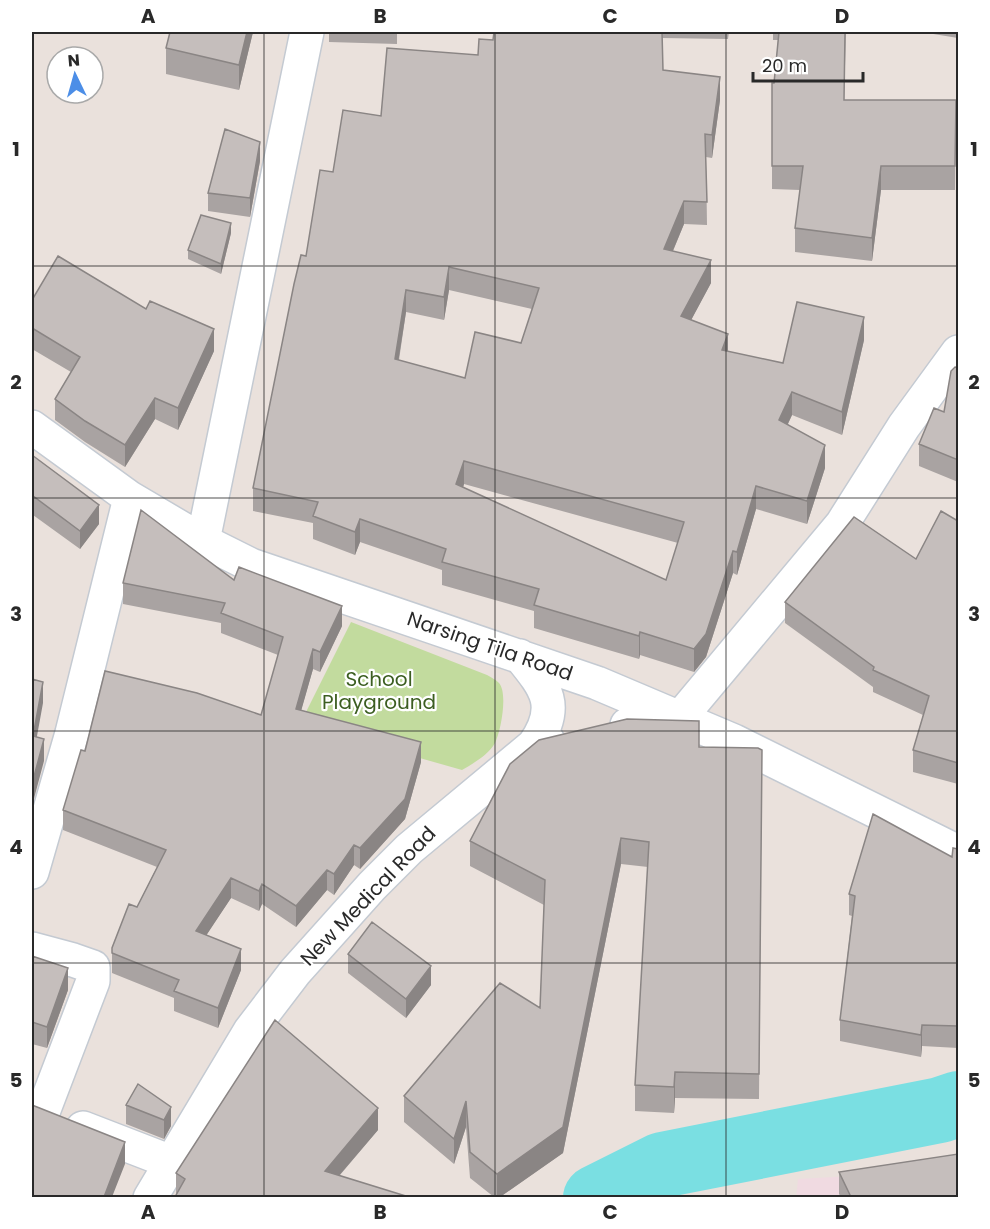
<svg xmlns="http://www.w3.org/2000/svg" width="990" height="1229" font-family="Poppins,sans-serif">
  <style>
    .medical { fill: #f0dae1 }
    .green { fill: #c2db9e }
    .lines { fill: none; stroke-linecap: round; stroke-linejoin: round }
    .river { stroke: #7adfe2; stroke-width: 66 }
    .minor-casing { stroke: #c4cad2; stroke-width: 36 }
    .minor { stroke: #fff; stroke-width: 33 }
    .wall { fill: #a9a3a2; fill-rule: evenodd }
    .shaded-wall { fill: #8a8584 }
    .building { fill: #c5bebc; stroke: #8a8584; stroke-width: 1.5; fill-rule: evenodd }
    .grid { fill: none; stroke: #292929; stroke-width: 1.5; stroke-opacity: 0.55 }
    .labels { text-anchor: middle; stroke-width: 4.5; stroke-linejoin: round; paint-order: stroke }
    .street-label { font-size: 20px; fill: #292929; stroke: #fff }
    .park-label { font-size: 20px; fill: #3c5e21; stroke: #fff }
    .neatline { fill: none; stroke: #292929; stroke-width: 2 }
    .grid-label { font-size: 20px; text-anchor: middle; font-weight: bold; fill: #292929 }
  </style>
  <rect width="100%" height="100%" fill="#eae1dc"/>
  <path class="medical" d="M958 1170V1197L796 1198 798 1179Z"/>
  <path class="green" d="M351 622 487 675C491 677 496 680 499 683 508 693 501 731 495 743 488 755 474 763 462 770L300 724Z"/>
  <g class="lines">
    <path class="river" d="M596 1198 662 1165 940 1110 958 1104"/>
    <g class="minor-casing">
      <path id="minor" d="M32 427 130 498 203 541 251 565 597 683 734 741 958 852
        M203 541 307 32
        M520 656C546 688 561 706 534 745
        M627 725 679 719 842 524 904 426 958 352
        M32 872 72 733 130 498
        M32 949 73 960 93 967V981L43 1112
        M83 1128 171 1162
        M150 1198 250 1031 295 972 372 886 409 849 534 745 548 741"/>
    </g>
    <use href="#minor" class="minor"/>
  </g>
  <path class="wall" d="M253 32 239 90 166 74V48Z
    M329 32H397V44L329 42Z
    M494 32H729L728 39 662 38 663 70 720 100 712 158 706 157 707 225 684 224 673 251 711 283 691 320 728 352 783 363 864 340 842 435 792 415 788 424 825 468 807 524 756 509 737 575 733 573 706 657 694 672 640 655 639 659 534 628V611L442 585V570L360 542 355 555 313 539V523L253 511V488L306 256 333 172 381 116 478 55 493 40ZM449 290 532 309 521 343 465 378 399 360 406 312 444 320ZM464 484 678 543 666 580 463 488Z
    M773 32H846L844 100H956L955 190H881L872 261 795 252V228L800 190 772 189V83H774L778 40H773Z
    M921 32H958V38Z
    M260 161 250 217 208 211V193Z
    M231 233 221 274 188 259V250Z
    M32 300 214 351 178 430 155 419 125 467 85 442 55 420V399L71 372 32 349Z
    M958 368V482L919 466V444L944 412Z
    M32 455 99 524 80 549 33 515Z
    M958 521V784L913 772V750L923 715 873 692V687L785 623V602L916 559Z
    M234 580 342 626 320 672 313 669 301 710 421 762 405 819 360 869 354 865 334 895 327 890 296 927 262 904 259 911 231 898 206 935 241 970 218 1028 174 1011V998L112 973V948L137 907 157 867 63 830V810L85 751 261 715 278 655 221 633V623L123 604V583Z
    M699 747 762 750 759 1099 675 1098 674 1113 635 1111V1085L648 867 621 864 563 1153 500 1197H494L470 1178 466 1127 454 1164 404 1122V1096L540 1008 544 905 470 866V841Z
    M958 849V1048L922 1046 921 1057 840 1041V1020L852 916 849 915V894L952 857Z
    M348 954 431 985 406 1018 348 973Z
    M32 956 68 990 47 1048 32 1044Z
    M138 1084 171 1126 164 1139 126 1124V1105Z
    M378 1130 340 1175 176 1195V1173Z
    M839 1172 958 1197H841L839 1194Z"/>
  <path class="shaded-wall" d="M247 32H253L239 90V65Z
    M720 77V100L712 158V135Z
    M260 142V161L250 217V198Z
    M881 166V190L872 261V238Z
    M684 201V224L664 272V249Z
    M231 223V233L221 274V264Z
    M711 260V283L681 339V316Z
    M449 267V290L444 320V297Z
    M406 290V312L395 382V359Z
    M864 317V340L842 435V412Z
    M214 329V351L178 430V408Z
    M728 334V357L722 350Z
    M792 392V415L779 442V420Z
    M155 398V419L125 467V445Z
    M825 445V468L807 524V501Z
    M464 461V484L456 507V484Z
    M756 486V509L737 575V552Z
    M33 496V515L32 516V497Z
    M99 505V524L80 549V531Z
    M360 519V542L355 555V532Z
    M733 551V573L706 657 694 672V649Z
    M342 606V626L320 672V652Z
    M640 632V655L639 659V636Z
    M313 649V669L296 729V709Z
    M43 682V703L33 758V736Z
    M44 739V761L32 806V784Z
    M421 742V762L405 819 360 869V848Z
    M621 838V864L563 1153 500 1197H497V1174Z
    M354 845V865L334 895V874Z
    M327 870V890L296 927V906Z
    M231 878V898L196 951V931Z
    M262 884V904L259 911V891Z
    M241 949V970L218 1028V1008Z
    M431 966V985L406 1018V999Z
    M68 968V990L47 1048V1027Z
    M922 1025V1046L921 1057V1035Z
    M675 1072V1098L674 1113V1087Z
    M466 1101V1127L454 1164V1139Z
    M171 1107V1126L164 1139V1120Z
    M378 1108V1130L325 1192V1171Z
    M125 1142V1164L112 1197H104Z"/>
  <path class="building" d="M170 32H247L239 65 166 48Z
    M494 32H662L663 70 720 77 712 135 705 134 707 202 684 201 664 249 711 260 681 316 728 334 722 350 783 363 797 302 864 317 842 412 792 392 779 420 825 445 807 501 756 486 737 552 733 551 706 634 694 649 640 632 639 636 534 605 539 589 442 562 446 549 360 519 355 532 313 516 318 502 253 488 294 284 301 255 306 256 320 170 333 172 343 110 381 116 387 48 478 55 479 39 493 40ZM449 267 539 288 521 343 475 332 465 378 395 359 406 290 444 297ZM464 461 684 522 666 580 456 484Z
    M779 32H845L844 100H956L955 166H881L872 238 795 228 803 166H772V83H774Z
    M225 129 260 142 250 198 208 193Z
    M201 215 231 223 221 264 188 250Z
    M58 256 146 309 150 301 214 329 178 408 155 398 125 445 85 421 55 399 80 357 32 328V300Z
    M955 367 958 368V460L919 444 934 408 944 412 951 371Z
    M32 455 99 505 80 531 33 496 32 497Z
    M141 510 234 580 239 567 342 606 320 652 313 649 296 709 421 742 405 799 360 848 354 845 334 874 327 870 296 906 262 884 259 891 231 878 196 931 241 949 218 1008 174 991 179 980 112 953V948L129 904 137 907 166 850 63 810 81 750 85 751 105 671 197 693 261 715 283 637 221 613 225 603 123 583Z
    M941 511 958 521V763L913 750 929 696 873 670 874 667 785 602 854 517 916 559Z
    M32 679 43 682 33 736 44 739 32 784Z
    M627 719 699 721V747L758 748 762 750 759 1074 675 1072 674 1087 635 1085 649 842 621 838 563 1127 497 1174 470 1152 466 1101 454 1139 404 1096 500 983 540 1008 545 880 470 841 510 764 539 740Z
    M873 814 952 857 953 848 958 849V1026L922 1025 921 1035 840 1020 855 896 849 894Z
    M372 922 431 966 406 999 348 954Z
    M32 956 68 968 47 1027 32 1022Z
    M275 1020 378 1108 325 1171 409 1197H175L185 1179 176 1173Z
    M138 1084 171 1107 164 1120 126 1105Z
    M32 1105 125 1142 104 1197H32Z
    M958 1154V1197H851L839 1172Z"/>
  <path class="grid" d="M264 32V1198M495 32V1198M726 32V1198M32 266H958M32 498H958M32 731H958M32 963H958"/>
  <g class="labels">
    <g class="street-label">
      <text transform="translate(490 646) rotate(19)" y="7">Narsing Tila Road</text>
      <text transform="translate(368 896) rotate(-46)" y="7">New Medical Road</text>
    </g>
    <g class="park-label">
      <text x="379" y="686">School<tspan x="379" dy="23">Playground</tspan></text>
    </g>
  </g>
  <rect width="990" height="1229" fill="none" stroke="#ffffff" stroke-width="66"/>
  <g transform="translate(75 75) rotate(355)"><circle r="28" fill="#ffffff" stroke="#a9a9a9" stroke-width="1.5"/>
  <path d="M0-4.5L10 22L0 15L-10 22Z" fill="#4c8ee7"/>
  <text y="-9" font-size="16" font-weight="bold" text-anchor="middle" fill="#292929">N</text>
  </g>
  <path d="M753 72v9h110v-9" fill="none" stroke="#292929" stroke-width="3"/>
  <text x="762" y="72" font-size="18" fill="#292929" stroke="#ffffff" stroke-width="4.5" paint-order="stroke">20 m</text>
  <rect x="33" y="33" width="924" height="1163" class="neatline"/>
  <g class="grid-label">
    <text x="148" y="23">A</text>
    <text x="380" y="23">B</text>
    <text x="610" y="23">C</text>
    <text x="842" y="23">D</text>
    <text x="16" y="156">1</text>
    <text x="974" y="156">1</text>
    <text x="16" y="389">2</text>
    <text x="974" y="389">2</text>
    <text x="16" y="621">3</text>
    <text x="974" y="621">3</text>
    <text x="16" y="854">4</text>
    <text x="974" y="854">4</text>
    <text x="16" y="1087">5</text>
    <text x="974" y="1087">5</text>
    <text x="148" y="1219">A</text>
    <text x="380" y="1219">B</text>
    <text x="610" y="1219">C</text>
    <text x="842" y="1219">D</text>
  </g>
</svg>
